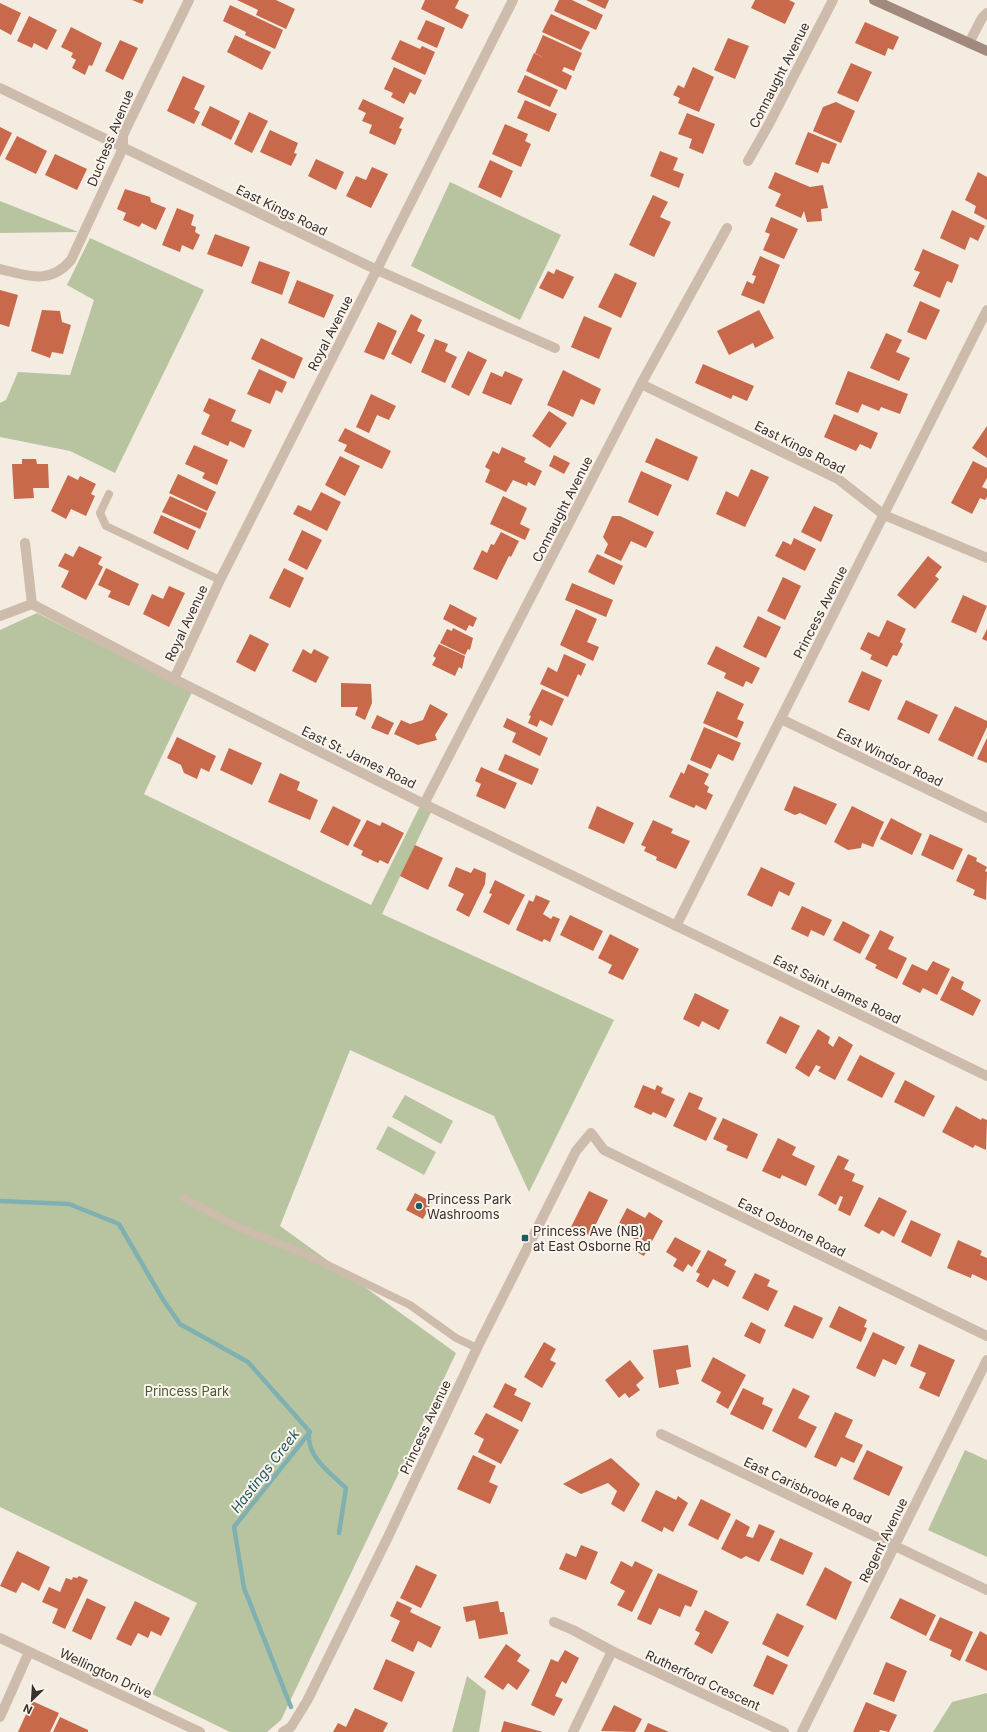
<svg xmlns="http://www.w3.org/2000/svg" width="987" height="1732" font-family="Inter,sans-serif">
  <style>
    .green { fill: #b8c4a0 }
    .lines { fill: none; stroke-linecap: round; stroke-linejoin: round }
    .stream { stroke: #7fb0b2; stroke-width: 4.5 }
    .building { fill: #c8694b }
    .lane { stroke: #cdbbac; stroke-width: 8 }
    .street { stroke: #cdbbac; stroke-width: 10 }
    .secondary { stroke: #a18a7d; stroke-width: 10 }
    .poi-dot { fill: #1f5a5e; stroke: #fbf5ee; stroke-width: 1.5 }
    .labels { text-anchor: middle; stroke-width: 4; stroke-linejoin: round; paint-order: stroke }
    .street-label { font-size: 13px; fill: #3b302b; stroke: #fbf5ee }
    .poi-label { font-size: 13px; fill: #3b302b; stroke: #fbf5ee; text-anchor: start }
    .park-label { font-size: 13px; fill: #4a5a2e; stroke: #fbf5ee }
    .water-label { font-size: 14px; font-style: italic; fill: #1f5a5e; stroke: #fbf5ee }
  </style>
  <rect width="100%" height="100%" fill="#f4ebe1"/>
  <path class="green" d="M450 182 561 235 520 320 411 266Z
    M0 201 78 232 0 233Z
    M90 238 204 290 115 473 70 451 0 437V403L6 400 18 372 70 375 94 300 67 285Z
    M37 613 192 692 144 794 371 905 423 800 434 806 382 914 614 1020 529 1192 494 1116 350 1050 280 1226 456 1353 281 1720 267 1732H230L152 1694 197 1603 0 1507V630Z
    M405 1095 453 1121 441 1144 392 1117Z
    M388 1126 436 1152 424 1175 376 1149Z
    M965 1450 987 1460V1557L928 1530Z
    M467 1676 486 1691 479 1732H452Z
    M987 1693V1732H933L952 1702Z"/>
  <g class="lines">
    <path class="stream" d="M0 1201 69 1204 119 1224 162 1298 180 1324 248 1362 310 1432 234 1527 244 1588 291 1707
      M309 1434C307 1457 330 1473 346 1488L339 1533"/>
  </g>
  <path class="building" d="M132 0H144L142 4Z
    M237 0H276L295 9 286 29 256 15 258 10Z
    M425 0H459L455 8 469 15 462 29 421 9Z
    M559 0H572L603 15 596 30 554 11Z
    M586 0H609L605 9Z
    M755 0H789L795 3 785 24 751 8Z
    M0 3 21 13 11 35 0 29Z
    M230 5 283 30 275 49 245 35 246 32 223 21Z
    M551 14 590 32 581 50 542 32Z
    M29 16 57 30 47 50 34 43 32 48 17 41Z
    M426 20 445 28 437 48 417 39Z
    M865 22 899 37 893 50 888 48 885 56 855 43Z
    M71 27 102 43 92 66 89 65 85 75 72 68 76 60 71 57 73 53 61 47Z
    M235 35 271 52 262 70 227 52Z
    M543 35 582 53 574 71 564 67 562 71 572 76 566 90 526 71 534 53 544 58 535 53Z
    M728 38 749 46 735 79 714 70Z
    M120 40 138 48 123 80 105 71Z
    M400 40 420 49 422 46 435 52 425 75 391 59Z
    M851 63 872 72 858 102 837 93Z
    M394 67 422 80 415 95 410 92 404 104 391 97 393 93 384 89Z
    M693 67 714 77 699 112 678 103 680 98 673 95 678 85 684 88Z
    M525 75 558 90 550 107 517 92Z
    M183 76 205 86 194 109 200 112 194 124 167 111Z
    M363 99 404 118 399 128 402 129 395 145 369 133 372 125 362 121 366 113 358 109Z
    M525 100 557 114 549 132 517 118Z
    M836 102 855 111 841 143 813 131 823 107Z
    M210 106 240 121 231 140 201 125Z
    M249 112 268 121 252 153 234 144Z
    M687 113 715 124 703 154 689 148 692 139 678 134Z
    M505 124 528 134 525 141 531 144 521 167 492 154Z
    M0 127 12 133 0 157Z
    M270 130 298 143 294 153 297 154 291 166 260 152Z
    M808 132 837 144 829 164 822 162 818 173 795 164Z
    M17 136 47 151 36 174 5 159Z
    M660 151 678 158 673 170 684 174 679 188 650 176Z
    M55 154 87 169 77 190 45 175Z
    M316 159 344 172 336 190 308 176Z
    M490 160 513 171 501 198 478 187Z
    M372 167 388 174 371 208 346 196 356 176 366 180Z
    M775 172 810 187 823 185 828 208 821 209 822 221 807 222 804 211 801 218 775 206 781 194 768 188Z
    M978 172 987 177V220L974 213 976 206 965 200Z
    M125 189 150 197 151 202 166 208 156 230 142 223 139 227 123 220 126 213 117 209Z
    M653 195 668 202 660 217 671 222 654 257 629 245Z
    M177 208 194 215 191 225 196 227 195 232 200 235 193 250 182 245 180 252 162 245Z
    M952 210 985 226 978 241 970 237 965 250 940 238Z
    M771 217 798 229 784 259 763 250 770 234 765 232Z
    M215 234 250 247 242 267 207 254Z
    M923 249 959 265 952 283 947 281 940 298 913 286 920 272 914 270Z
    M760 256 780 265 764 304 741 295 747 281 753 284 756 276 752 275Z
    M259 261 290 272 282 295 251 283Z
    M556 269 574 277 563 299 539 288 548 271 554 274Z
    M615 273 637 283 621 318 598 307Z
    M297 280 334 295 324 318 288 303Z
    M0 290 18 295 9 327 0 324Z
    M920 301 940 310 926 340 907 332Z
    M42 310 60 311 62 322 71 325 63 354 52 352 50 358 31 351Z
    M759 310 774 338 755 348 753 343 729 355 717 331Z
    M411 314 422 320 417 331 425 335 411 364 391 354Z
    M584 316 612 328 599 359 571 347Z
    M378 322 397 331 384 360 364 352Z
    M886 333 902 340 896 352 910 358 899 381 870 368Z
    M261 338 303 358 294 379 251 359Z
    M435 339 448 344 445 351 457 357 445 383 421 372Z
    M468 351 487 360 469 396 451 387Z
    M703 364 754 386 747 401 733 395 731 399 695 383Z
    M259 369 287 382 282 393 276 390 270 404 247 394Z
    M563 370 601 389 594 405 581 399 573 417 547 405Z
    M505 371 523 379 511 405 482 393 491 372 502 377Z
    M848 371 908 394 900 414 881 407 879 411 862 404 858 413 835 404Z
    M371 394 396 406 389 420 377 415 369 433 356 427Z
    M209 398 236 410 231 421 252 430 244 448 230 441 228 446 201 434 210 415 203 411Z
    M549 411 567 423 550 448 532 436Z
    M834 414 878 433 871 449 860 444 856 451 824 437Z
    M987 426V458L972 448Z
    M345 428 391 451 382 469 344 451 347 445 338 441Z
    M656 438 698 457 688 481 645 462Z
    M194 445 228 460 217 485 202 478 205 473 185 464Z
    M502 447 526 458 524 462 542 471 535 486 528 482 527 486 513 480 506 492 485 482 490 470 485 467 493 451 499 454Z
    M554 455 570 463 564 474 549 466Z
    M340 456 360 466 345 496 325 485Z
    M22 459H36L37 464H48L49 488H33L34 498 14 499 12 464H22Z
    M973 461 987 468V478L982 487 987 489V497L985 500 980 498 972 514 951 503Z
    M751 469 769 477 745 527 716 514 726 491 738 497Z
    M641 471 672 485 658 516 628 502Z
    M178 474 216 492 207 511 169 493Z
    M68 475 78 480 80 476 96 484 91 494 95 496 86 516 71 509 66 519 51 511Z
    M321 492 341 502 327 531 293 514 298 505 311 511Z
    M170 496 207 513 200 529 162 512Z
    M503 496 527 508 520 524 530 529 525 540 490 524Z
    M814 506 833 515 821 542 801 532Z
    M161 515 196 531 188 550 153 533Z
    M612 516H620L654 532 646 548 631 541 621 561 604 553 608 544 603 537Z
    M302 530 322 540 307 570 288 560Z
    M501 532 519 541 511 557 509 556 497 580 473 569 482 550 487 553 491 544 494 545Z
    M794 538 816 549 805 571 775 556 783 541 791 545Z
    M79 546 102 557 98 564 103 567 86 600 61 587 69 571 58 566 65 553 73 557Z
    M597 554 623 566 614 585 588 572Z
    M928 556 942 567 935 576 939 579 915 609 897 595Z
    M106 568 139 584 129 606 108 597 111 591 98 585Z
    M284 568 304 578 290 608 269 598Z
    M783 577 801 586 785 620 767 611Z
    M572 583 613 600 606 617 565 600Z
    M169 586 185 593 169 627 143 614 152 594 163 599Z
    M963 595 987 606 976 633 951 622Z
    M450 604 477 618 473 627 469 625 466 631 443 619Z
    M576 609 597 619 587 642 599 647 593 661 560 645Z
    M758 616 781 627 766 658 743 647Z
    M887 620 906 629 900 642 903 644 897 656 893 655 887 667 870 659 872 655 860 649 868 632 879 637Z
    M453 628 473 638 470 650 468 649 465 655 440 643 447 629 452 631Z
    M987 629V641L982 639Z
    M250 634 269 644 255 672 236 662Z
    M439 644 465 656 462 669 459 667 455 676 432 665 436 658 433 656Z
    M716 646 760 668 752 684 746 681 743 687 724 678 726 673 707 664Z
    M303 649 311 654 314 649 329 657 316 683 292 671Z
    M564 654 586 664 581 676 578 674 568 697 540 684 548 667 557 672Z
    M862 671 882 680 869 711 848 702Z
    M341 683 371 684 372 703 365 720 355 715 358 707H341Z
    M542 689 564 699 552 726 540 720 537 727 528 723 531 716 529 715Z
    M717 691 744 704 737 719 744 722 737 738 703 723Z
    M906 700 938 715 929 734 897 719Z
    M430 704 448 714 435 735 437 740 418 745 394 734 401 720 410 724 423 720Z
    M955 706 987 721V727L973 757 938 740Z
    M377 715 394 723 388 735 371 728Z
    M507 718 548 738 540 756 512 742 516 733 503 727Z
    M704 727 741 743 733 761 718 754 711 769 690 760Z
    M177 737 216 756 209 772 201 768 197 779 184 773 181 765 167 758Z
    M987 738V763L977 759Z
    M229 748 262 763 252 785 220 770Z
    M505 754 539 769 532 785 498 770Z
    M688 764 709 774 704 784 709 787 707 792 713 795 706 810 696 805 694 808 669 797 681 772 684 774Z
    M481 767 517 783 505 809 476 796 481 784 475 781Z
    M280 773 300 782 297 790 318 800 310 820 268 802Z
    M794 786 837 804 826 825 800 813 795 815 784 810Z
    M333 806 361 820 348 846 320 832Z
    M597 806 634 823 624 844 588 828Z
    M852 806 884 822 873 847 862 843 861 848 848 850 834 842Z
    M891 818 922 834 912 855 880 839Z
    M367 820 380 826 382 822 404 833 388 864 380 860 378 863 361 855 363 851 353 846Z
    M653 820 673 829 671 833 690 841 676 869 656 860 657 857 644 851 646 847 641 845Z
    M930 834 963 849 953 870 921 855Z
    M415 845 443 858 428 890 400 876Z
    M968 854 977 858 976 861 987 867 985 871 987 872 986 900 973 895 975 890 956 881Z
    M456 867 471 873 474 868 486 873 485 884 469 917 456 910 464 894 448 886Z
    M761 867 795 883 789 896 779 891 772 907 747 895Z
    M495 880 525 895 509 925 483 912 492 894 489 893Z
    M536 895 550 901 543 914 551 919 553 916 560 919 550 942 544 939 542 942 516 930 529 900 533 902Z
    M802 906 832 920 824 936 811 930 808 937 791 929Z
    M570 915 603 931 593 951 560 935Z
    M843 921 870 935 860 954 833 940Z
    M880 930 894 937 888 949 907 958 897 979 875 968 877 965 865 959Z
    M610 934 639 949 623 980 608 973 612 965 598 958Z
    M933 961 950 969 937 995 923 988 920 993 902 984 912 964 927 971Z
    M952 976 964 982 961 989 981 1000 973 1016 940 1000Z
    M695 993 729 1010 719 1030 702 1021 699 1027 683 1019Z
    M780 1016 800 1026 786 1054 766 1043Z
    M818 1029 830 1037 828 1043 833 1047 839 1036 853 1045 835 1080 818 1071 821 1067 816 1065 809 1077 795 1068Z
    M860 1055 895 1073 882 1098 847 1080Z
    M905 1080 935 1096 924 1117 894 1102Z
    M643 1085 655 1090 657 1085 663 1088 661 1093 675 1099 666 1118 653 1112 651 1115 634 1107Z
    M689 1092 703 1098 698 1109 717 1118 706 1141 673 1126Z
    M956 1106 981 1120 982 1118 987 1120 986 1150 975 1145 973 1148 942 1132Z
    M723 1118 758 1134 747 1159 726 1150 728 1146 713 1139Z
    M778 1138 796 1147 792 1155 815 1166 806 1186 782 1175 780 1179 762 1171Z
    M838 1155 849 1160 844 1169 855 1174 852 1181 864 1186 850 1216 838 1210 843 1197 840 1196 836 1205 818 1195Z
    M589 1191 608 1200 590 1236 571 1227Z
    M415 1193 432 1202 423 1219 406 1210Z
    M879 1197 907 1211 894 1237 882 1230 879 1234 864 1226Z
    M627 1208 645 1218 649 1212 663 1221 644 1256 633 1250 638 1241 616 1229Z
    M911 1220 941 1234 931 1257 901 1242Z
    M675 1237 701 1251 692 1267 688 1264 683 1272 673 1266 677 1259 666 1252Z
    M958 1240 982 1251 980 1255 987 1258V1281L972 1274 971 1278 947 1268Z
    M708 1250 727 1260 724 1265 736 1271 728 1287 713 1279 708 1288 696 1281 700 1274 696 1272Z
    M755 1273 770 1280 767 1286 778 1291 768 1311 742 1298Z
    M794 1305 823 1318 813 1339 784 1326Z
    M839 1306 867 1320 864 1327 867 1328 861 1342 829 1327Z
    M751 1322 766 1330 760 1344 744 1336Z
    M873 1332 905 1347 896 1365 883 1359 875 1377 856 1368Z
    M544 1342 556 1349 550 1360 556 1363 542 1388 524 1377Z
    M919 1344 955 1360 939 1397 919 1388 926 1373 910 1366Z
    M688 1345 691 1367 676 1370 679 1384 659 1388 653 1350Z
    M713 1357 746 1375 728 1409 716 1402 721 1392 701 1381Z
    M630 1360 644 1378 636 1385 640 1390 629 1398 625 1393 619 1398 605 1380Z
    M505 1383 517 1389 514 1395 531 1403 522 1422 493 1407Z
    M743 1388 764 1398 762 1404 773 1409 763 1430 730 1414Z
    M793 1388 810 1396 798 1418 817 1427 806 1448 772 1431Z
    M835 1412 853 1420 845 1437 863 1445 854 1463 841 1457 836 1467 814 1457Z
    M486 1413 519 1430 501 1464 478 1452 484 1439 474 1434Z
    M867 1450 903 1467 889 1496 853 1479Z
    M473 1455 496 1466 489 1482 498 1486 490 1504 457 1489Z
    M611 1458 640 1484 624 1512 611 1504 617 1491 608 1483 581 1494 563 1484Z
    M656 1490 676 1500 678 1496 688 1503 673 1532 664 1527 662 1532 641 1521Z
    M701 1499 731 1514 718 1540 688 1525Z
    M736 1519 750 1527 746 1536 753 1538 759 1524 775 1531 759 1562 746 1556 741 1559 721 1549Z
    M780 1538 813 1553 803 1575 770 1560Z
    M581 1545 598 1552 586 1580 559 1569 566 1553 576 1557Z
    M17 1551 50 1567 39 1591 22 1582 16 1593 0 1586Z
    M621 1561 632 1567 635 1561 653 1570 632 1612 617 1605 625 1591 610 1583Z
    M416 1565 437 1575 421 1608 400 1598Z
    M825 1567 852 1582 836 1620 806 1605Z
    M658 1573 698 1591 691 1607 685 1605 680 1617 659 1608 651 1625 637 1619Z
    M79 1576 88 1580 65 1629 52 1623 58 1609 42 1602 49 1587 60 1592 66 1578 72 1580 73 1577 77 1578Z
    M87 1598 106 1607 91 1640 72 1631Z
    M900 1598 936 1615 926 1636 890 1618Z
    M135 1601 170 1618 161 1636 151 1631 148 1638 138 1633 131 1646 116 1639Z
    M397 1601 412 1608 410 1612 441 1627 431 1648 418 1641 413 1652 391 1641 400 1621 390 1616Z
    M498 1601 500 1612H504L508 1634 479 1639 475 1620 466 1622 463 1607Z
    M705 1610 729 1622 712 1654 694 1644 700 1633 695 1630Z
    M777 1613 804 1626 788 1657 762 1644Z
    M940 1617 973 1632 960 1661 950 1656 952 1650 929 1640Z
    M980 1631 987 1635V1671L965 1661Z
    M506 1644 521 1655 517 1661 530 1670 517 1690 508 1683 503 1690 484 1677Z
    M565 1650 579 1658 566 1684 562 1681 555 1696 563 1699 554 1716 531 1705 551 1659 558 1662Z
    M767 1655 788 1665 773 1695 753 1686Z
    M386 1659 415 1672 402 1702 373 1689Z
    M886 1662 907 1671 894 1702 873 1694Z
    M32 1701 59 1713 50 1732H18Z
    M866 1702 897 1715 889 1732 880 1730 879 1732H853Z
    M614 1705 642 1719 635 1732 601 1731Z
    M355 1708 388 1723 383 1732H333L338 1723 346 1727Z
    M60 1717 88 1730V1732H53Z
    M504 1721 543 1732H501Z
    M648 1723 669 1732H644Z"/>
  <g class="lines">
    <path class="lane" d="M109 494 100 513 106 526 220 580
      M184 1198 238 1227 303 1253 410 1305 456 1338 477 1348"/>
    <path class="street" d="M969 43 982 18 987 13
      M0 88 377 270 555 348
      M748 161 769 124 833 0
      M0 269C28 276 50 285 71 260L123 148V135L189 0
      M641 384 838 479 884 515 987 558
      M25 543 32 604
      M0 616 32 604 174 679 424 804 987 1076
      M174 679 220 580 513 0
      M781 719 987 818
      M424 804 641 384 727 228
      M676 926 987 310
      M661 1434 987 1590
      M554 1622 573 1630 612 1651 784 1732
      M0 1638 200 1732
      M0 1717 29 1652
      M283 1732 291 1727 307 1701 388 1537 477 1348 576 1151 591 1133 604 1150 987 1336
      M573 1732 612 1651
      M802 1732 987 1360"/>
    <path class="secondary" d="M874 0 987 51"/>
  </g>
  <g class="poi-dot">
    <circle cx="419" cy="1206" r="4"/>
    <rect x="521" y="1234" width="8" height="8" rx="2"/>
  </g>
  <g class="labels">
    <g class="street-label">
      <text transform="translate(779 75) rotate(-63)" y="5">Connaught Avenue</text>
      <text transform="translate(110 138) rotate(-68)" y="5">Duchess Avenue</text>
      <text transform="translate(282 210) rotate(26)" y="5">East Kings Road</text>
      <text transform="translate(330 333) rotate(-63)" y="5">Royal Avenue</text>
      <text transform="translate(800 447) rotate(27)" y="5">East Kings Road</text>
      <text transform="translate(562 509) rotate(-63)" y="5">Connaught Avenue</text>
      <text transform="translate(820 612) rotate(-63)" y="5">Princess Avenue</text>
      <text transform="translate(186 623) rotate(-65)" y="5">Royal Avenue</text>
      <text transform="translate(359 757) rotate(26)" y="5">East St. James Road</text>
      <text transform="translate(890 757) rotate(26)" y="5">East Windsor Road</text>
      <text transform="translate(837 989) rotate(26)" y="5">East Saint James Road</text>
      <text transform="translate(792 1227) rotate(26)" y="5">East Osborne Road</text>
      <text transform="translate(425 1427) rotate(-65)" y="5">Princess Avenue</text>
      <text transform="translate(808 1490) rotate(25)" y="5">East Carisbrooke Road</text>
      <text transform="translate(883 1540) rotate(-64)" y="5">Regent Avenue</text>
      <text transform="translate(106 1673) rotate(25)" y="5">Wellington Drive</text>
      <text transform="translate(703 1680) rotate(25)" y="5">Rutherford Crescent</text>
    </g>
    <g class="poi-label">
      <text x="427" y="1204">Princess Park<tspan x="427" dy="15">Washrooms</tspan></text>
      <text x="533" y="1236">Princess Ave (NB)<tspan x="533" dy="15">at East Osborne Rd</tspan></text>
    </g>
    <g class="park-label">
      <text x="187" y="1396">Princess Park</text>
    </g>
    <g class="water-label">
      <text transform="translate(265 1471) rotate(-52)" y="5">Hastings Creek</text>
    </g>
  </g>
  <g transform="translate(32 1700) rotate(205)" stroke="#fbf5ee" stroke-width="3" paint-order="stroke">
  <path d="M0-3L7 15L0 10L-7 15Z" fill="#3b302b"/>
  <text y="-6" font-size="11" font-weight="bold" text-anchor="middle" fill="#3b302b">N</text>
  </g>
</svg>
